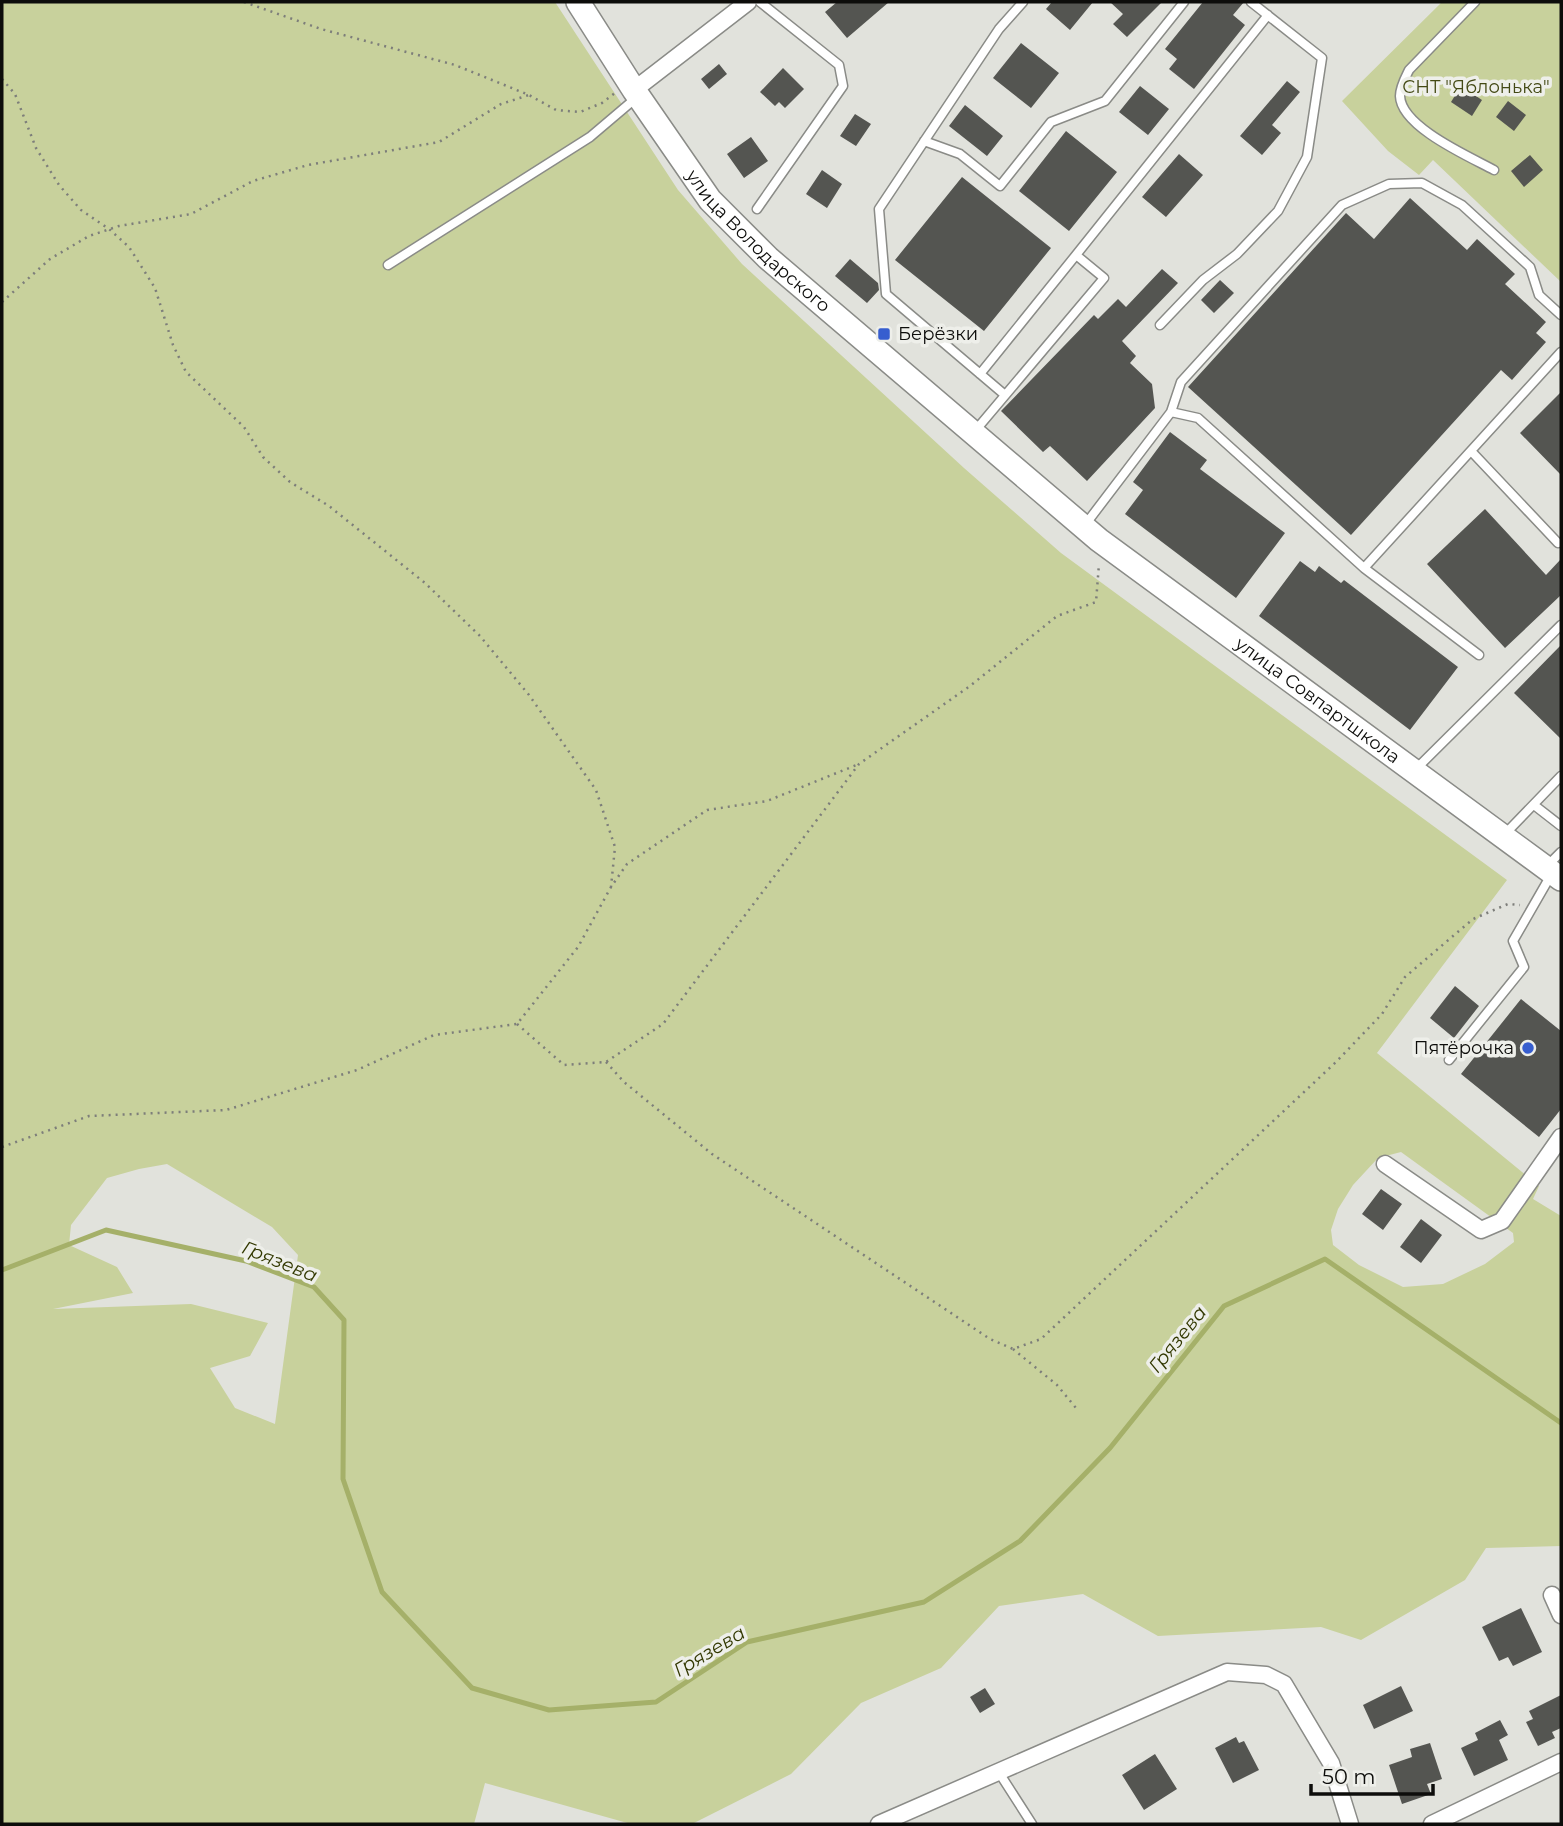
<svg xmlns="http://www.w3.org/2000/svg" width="1563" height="1826" font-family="Montserrat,sans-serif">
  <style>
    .green { fill: #c8d19c; fill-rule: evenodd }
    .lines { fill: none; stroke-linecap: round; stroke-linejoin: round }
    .stream { stroke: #a5b069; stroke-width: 5 }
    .building { fill: #545551 }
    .lane-casing { stroke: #8a8b87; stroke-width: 11 }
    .street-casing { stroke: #8a8b87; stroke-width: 19 }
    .secondary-casing { stroke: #8a8b87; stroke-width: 26 }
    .path { stroke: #7d7e7a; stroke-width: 2.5; stroke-dasharray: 2 5; stroke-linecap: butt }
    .lane { stroke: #fff; stroke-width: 8 }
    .street { stroke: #fff; stroke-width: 16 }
    .secondary { stroke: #fff; stroke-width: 23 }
    .poi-dot { fill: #375ecf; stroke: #eeefea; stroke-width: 2.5 }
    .labels { text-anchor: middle; stroke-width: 7; stroke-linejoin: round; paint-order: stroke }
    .park-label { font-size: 18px; fill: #434914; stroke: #eeefea }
    .street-label { font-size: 18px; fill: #0d0d0b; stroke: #eeefea }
    .poi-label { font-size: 18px; fill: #0d0d0b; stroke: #eeefea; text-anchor: start }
    .water-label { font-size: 19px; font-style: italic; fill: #323800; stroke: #eeefea }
  </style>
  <rect width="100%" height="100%" fill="#e1e2dc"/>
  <path class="green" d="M2 2H555L678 190 742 264 964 468 1061 553 1507 880 1377 1053 1539 1186 1533 1199 1561 1216V1546L1486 1548 1465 1580 1361 1640 1321 1627 1158 1636 1083 1594 999 1606 941 1668 861 1703 791 1774 692 1824H631L485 1783 474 1824H2ZM1401 1152 1513 1233 1514 1242 1485 1264 1443 1284 1403 1287 1359 1265 1333 1245 1331 1230 1338 1209 1353 1185 1378 1158ZM167 1164 272 1227 298 1255 275 1424 235 1408 210 1368 250 1356 268 1323 191 1304 53 1309 133 1293 117 1267 69 1245 71 1225 107 1178 139 1169Z
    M1442 2H1561V282L1433 160 1419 175 1388 151 1342 101Z"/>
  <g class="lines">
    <path class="stream" d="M2 1270 106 1230 246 1261 314 1287 344 1320 343 1479 382 1592 472 1688 549 1710 656 1702 747 1642 924 1602 1020 1541 1110 1448 1224 1306 1325 1259 1561 1423"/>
  </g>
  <path class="building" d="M837 2H889L847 38 825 12Z
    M1052 2H1093L1070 30 1046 9Z
    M1110 2H1162L1127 37 1113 24 1123 14Z
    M1203 2H1244L1233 15 1245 25 1194 89 1169 69 1177 59 1165 49Z
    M1021 43 1059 73 1031 108 993 78Z
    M719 64 727 74 709 89 701 79Z
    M783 68 804 89 785 108 779 102 775 106 760 92Z
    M1287 81 1300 92 1272 125 1281 133 1262 155 1240 136Z
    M1140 86 1169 109 1148 135 1119 112Z
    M1461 86 1482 100 1472 116 1451 102Z
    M1508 101 1526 115 1514 131 1496 117Z
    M965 105 1003 136 987 156 949 126Z
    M855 114 871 124 856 146 840 136Z
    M1066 131 1117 172 1069 231 1019 191Z
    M751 137 768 161 744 178 727 154Z
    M1179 154 1203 175 1166 217 1142 197Z
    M1530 155 1543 170 1524 187 1511 171Z
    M822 170 842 184 827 208 806 194Z
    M962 177 1051 248 984 331 895 260Z
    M1410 198 1467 250 1477 239 1515 274 1505 284 1546 322 1536 333 1546 342 1512 380 1501 370 1351 535 1188 387 1346 213 1374 239Z
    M850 259 878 283 879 290 867 303 835 276Z
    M1162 269 1178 283 1122 341 1136 356 1130 363 1152 384 1155 408 1087 481 1050 446 1043 452 1001 411 1094 315 1098 319 1118 299 1126 307Z
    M1220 280 1234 293 1214 313 1201 300Z
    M1561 392V475L1520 433Z
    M1170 432 1207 460 1200 469 1285 533 1236 598 1125 514 1143 490 1133 482Z
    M1485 509 1546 575 1561 559V595L1505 648 1427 564Z
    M1300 561 1315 572 1319 566 1341 583 1344 580 1458 667 1410 730 1259 616Z
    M1561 645V739L1514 693Z
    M1455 986 1479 1006 1454 1038 1430 1018Z
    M1521 999 1561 1031V1109L1539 1137 1461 1074Z
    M1381 1189 1402 1204 1383 1230 1362 1214Z
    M1421 1219 1442 1235 1421 1263 1400 1247Z
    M1521 1608 1542 1652 1513 1666 1508 1657 1499 1661 1482 1627Z
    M1401 1686 1413 1711 1374 1729 1363 1705Z
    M985 1688 995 1704 980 1713 970 1697Z
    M1561 1695V1728L1552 1732 1555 1738 1538 1746 1526 1722 1533 1719 1529 1711Z
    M1500 1720 1508 1735 1499 1740 1508 1760 1474 1776 1461 1748 1478 1740 1475 1733Z
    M1236 1737 1239 1743 1244 1741 1259 1770 1233 1783 1215 1748Z
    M1430 1743 1442 1779 1427 1784 1431 1794 1402 1804 1389 1765 1412 1757 1410 1749Z
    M1155 1754 1177 1789 1144 1810 1122 1775Z"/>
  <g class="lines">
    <g class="lane-casing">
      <path id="lane" d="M1475 2 1409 70C1405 78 1400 87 1400 96 1401 127 1470 157 1494 170
        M924 141 960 154 1000 186 1051 122 1105 101 1184 2
        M757 209 843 86 839 65 760 2
        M388 265 590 137 636 98
        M1160 325 1203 280 1237 254 1278 211 1307 157 1322 58 1251 2
        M980 374 1076 255
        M1005 395 886 294 879 209 999 29 1023 2
        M1171 412 1198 418 1364 568 1479 655
        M975 431 1104 278 1076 255 1268 15
        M1471 451 1558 543
        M1085 525 1171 412 1181 382 1342 205 1389 184 1422 183 1462 205 1530 267 1539 295 1561 315
        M1364 568 1561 352
        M1417 768 1561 625
        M1534 805 1561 826
        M1504 835 1561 776
        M1546 867 1561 852
        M1449 1060 1524 967 1513 941 1551 875
        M998 1771 1032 1824"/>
    </g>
    <g class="street-casing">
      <path id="street" d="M634 90 748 2
        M1385 1164 1481 1230 1502 1221 1561 1137
        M1552 1595 1561 1615
        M879 1824 1227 1672 1266 1675 1284 1684 1331 1763 1350 1824
        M1432 1824 1561 1762"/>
    </g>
    <g class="secondary-casing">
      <g id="secondary">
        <path id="s1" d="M578 2 634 90 710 200 768 258 1099 540 1561 879"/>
      </g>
    </g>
    <path class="path" d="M244 2 321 29 455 65 529 95 556 110 580 112 602 103 615 93
      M2 79 15 94 36 148 59 185 81 210 109 229 129 247 155 288 173 345 186 372 244 427 263 457 290 482 329 506 425 583 480 636 529 695 596 790 615 847 611 887
      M2 302 50 259 89 236 119 226 191 214 253 181 308 165 439 142 501 104 529 95
      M517 1024 564 1065 606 1062 663 1024 859 764 970 686 1057 616 1096 602 1099 564
      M606 1062 624 1082 712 1154 990 1339 1013 1349 1041 1339 1336 1062 1382 1014 1405 977 1473 919 1508 904 1520 905
      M2 1147 89 1116 226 1110 357 1070 434 1035 517 1024 578 947 611 887 627 864 707 810 767 801 859 764
      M1013 1349 1057 1385 1076 1408"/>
    <use href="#lane" class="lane"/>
    <use href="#street" class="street"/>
    <use href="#secondary" class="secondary"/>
  </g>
  <g class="poi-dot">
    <rect x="877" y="327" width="14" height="14" rx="3.5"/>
    <circle cx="1528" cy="1048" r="7"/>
  </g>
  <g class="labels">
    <g class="park-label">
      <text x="1476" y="93">СНТ "Яблонька"</text>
    </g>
    <g class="street-label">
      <text dy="6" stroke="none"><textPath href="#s1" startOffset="301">улица Володарского</textPath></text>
      <text dy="6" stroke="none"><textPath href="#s1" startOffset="1026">улица Совпартшкола</textPath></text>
    </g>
    <g class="poi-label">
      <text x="898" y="340">Берёзки</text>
      <text x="1514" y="1054" text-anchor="end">Пятёрочка</text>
    </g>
    <g class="water-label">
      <text transform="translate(280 1261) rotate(22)" y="7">Грязева</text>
      <text transform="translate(1177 1339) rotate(-51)" y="7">Грязева</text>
      <text transform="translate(709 1651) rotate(-31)" y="7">Грязева</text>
    </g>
  </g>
  <rect width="1563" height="1826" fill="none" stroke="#0d0d0b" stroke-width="7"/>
  <path d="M1311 1784v10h122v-10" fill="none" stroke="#0d0d0b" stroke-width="3.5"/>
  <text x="1322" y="1784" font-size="21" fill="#0d0d0b" stroke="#eeefea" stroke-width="5" paint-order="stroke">50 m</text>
</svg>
